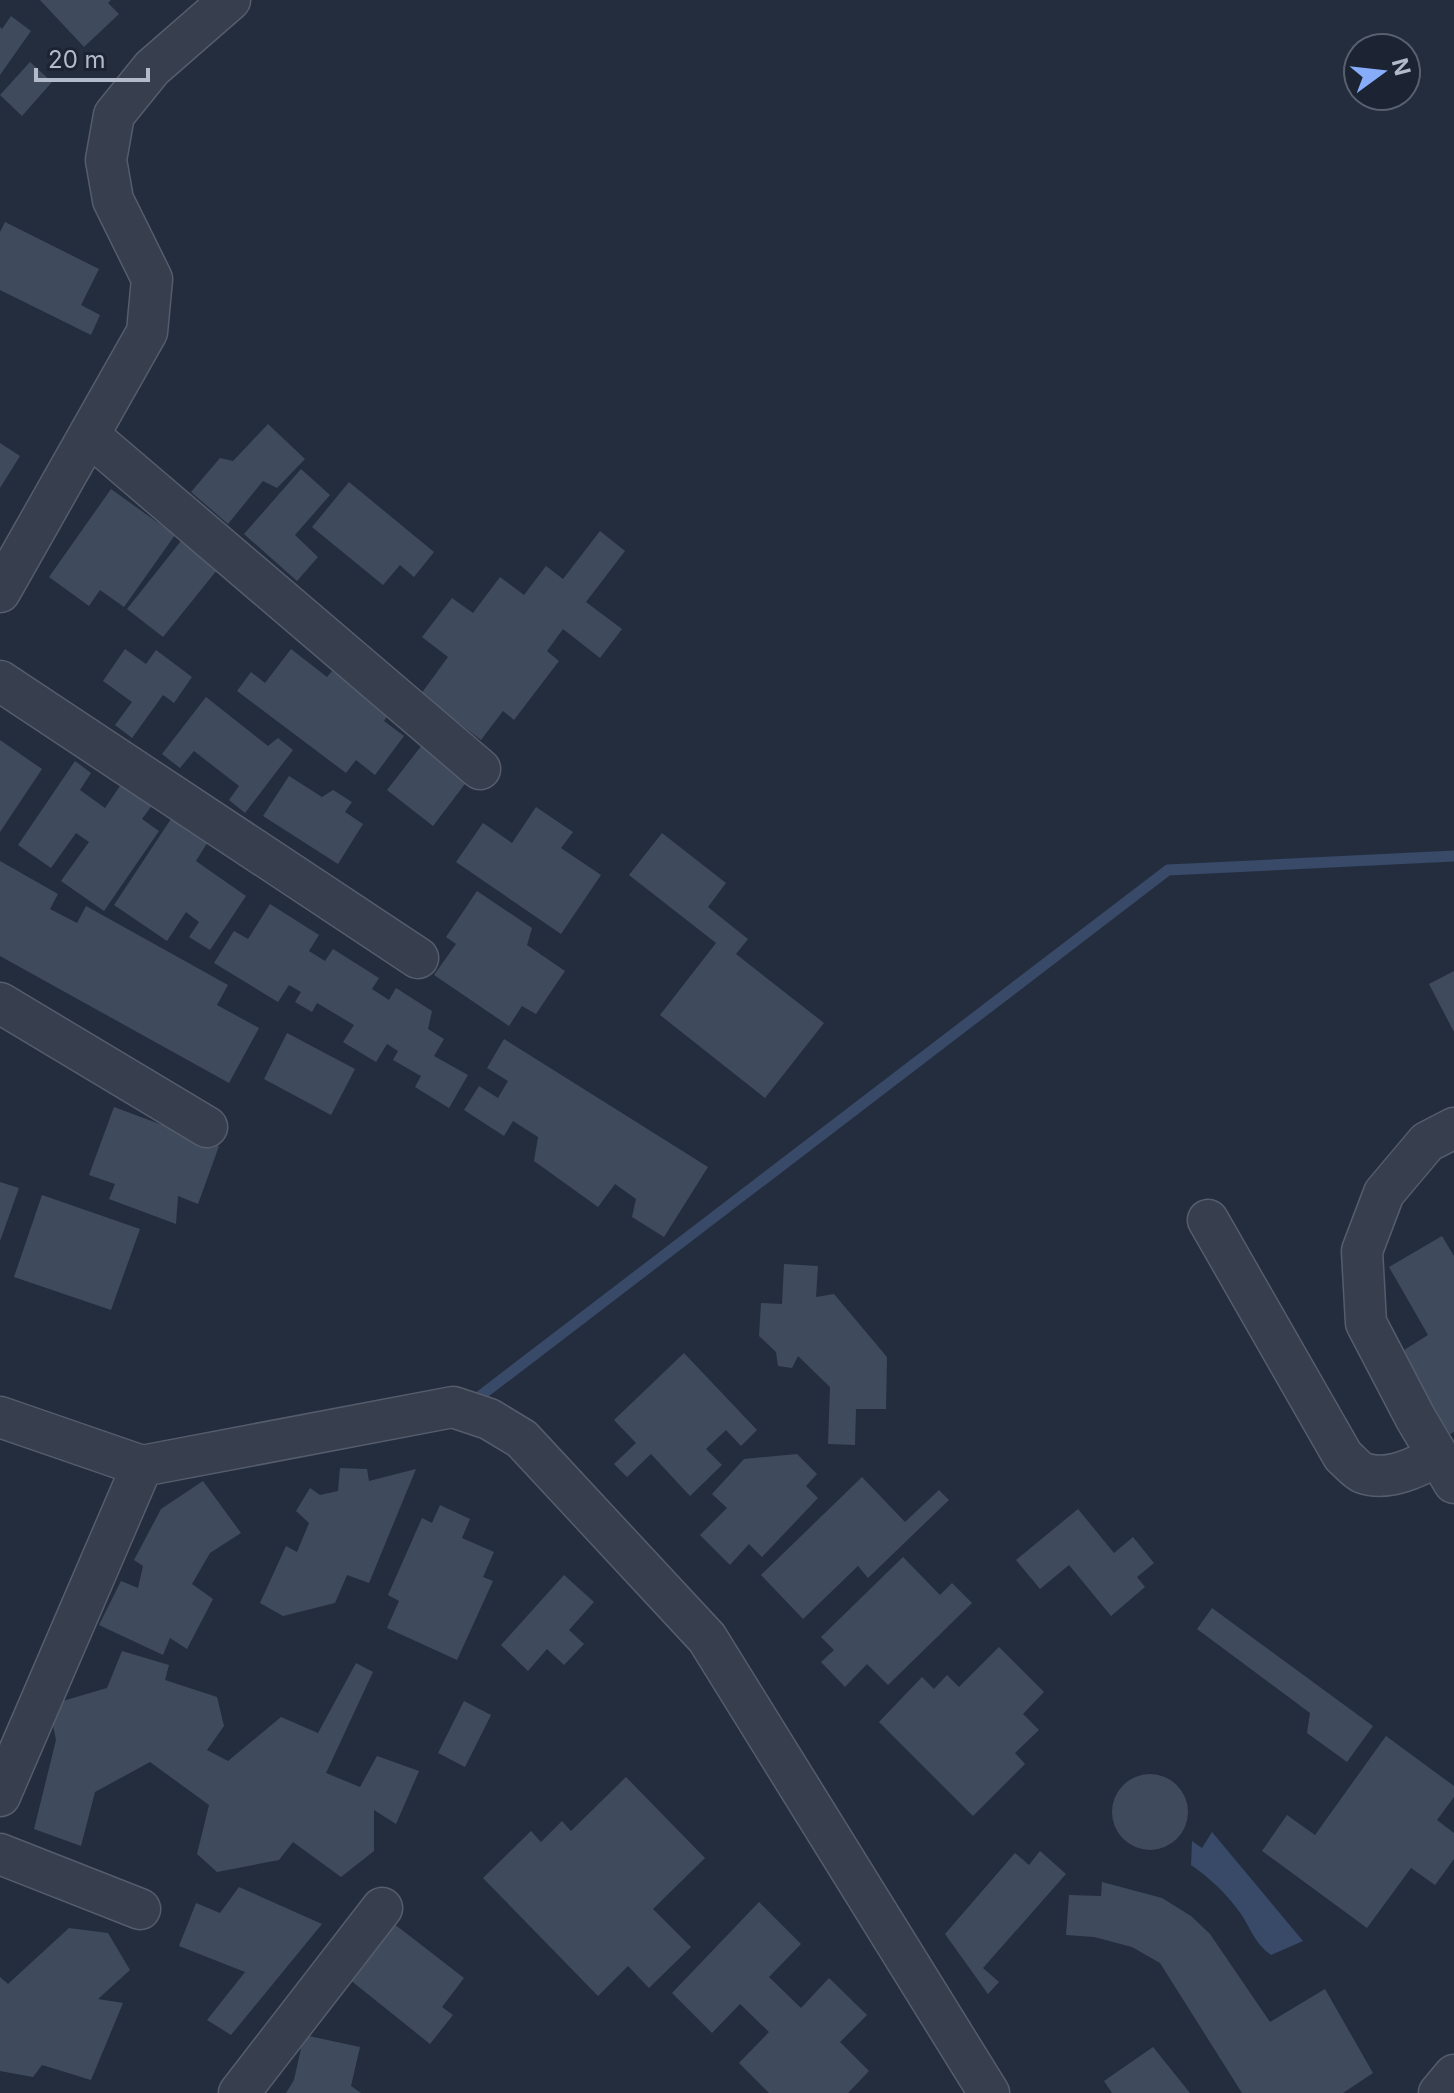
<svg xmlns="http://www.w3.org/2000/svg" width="1454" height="2093" font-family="Inter,sans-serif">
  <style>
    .water { fill: #384a68 }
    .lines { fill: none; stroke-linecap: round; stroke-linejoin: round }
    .stream { stroke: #384a68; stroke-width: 11 }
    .building { fill: #3f4b5d }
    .minor-casing { stroke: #555d6c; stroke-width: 43 }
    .minor { stroke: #373f4e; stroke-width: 40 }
  </style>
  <rect width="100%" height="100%" fill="#232d3e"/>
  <path class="water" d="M1212 1832 1303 1941 1271 1955C1255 1944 1251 1929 1241 1914 1227 1894 1211 1879 1191 1865L1192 1841 1202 1848Z"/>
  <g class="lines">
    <path class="stream" d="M471 1403 1168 870 1454 856"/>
  </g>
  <path class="building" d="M40 0H111L108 3 119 14 84 47Z
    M11 16 31 31 0 75V27L2 29Z
    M30 62 52 82 22 116 0 95Z
    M5 222 99 269 81 305 100 315 91 335 0 290V232Z
    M268 424 305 459 277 488 263 481 228 524 191 492 220 458 233 461Z
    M0 443 20 456 0 488Z
    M301 469 330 495 295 535 318 557 297 581 244 534Z
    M349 482 434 552 414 577 400 565 383 585 312 527Z
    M111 489 175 535 124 607 100 590 89 606 49 577Z
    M600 531 625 551 586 602 622 629 600 658 563 629 547 651 559 661 514 720 503 711 481 740 421 694 448 657 422 637 452 598 473 613 500 577 524 595 546 566 563 579Z
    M181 541 217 570 163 637 127 609Z
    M125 649 146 664 156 650 192 677 174 703 163 695 132 738 115 725 132 702 103 681Z
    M291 649 327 677 332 671 389 714 384 721 404 736 375 775 356 760 346 773 237 691 251 672 265 683Z
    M206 697 268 746 278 738 293 750 245 813 229 800 239 786 194 751 180 768 162 754Z
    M0 740 42 769 0 832Z
    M422 745 468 780 433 826 387 790Z
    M75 761 91 773 80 790 105 808 122 783 153 804 142 819 159 831 104 911 61 881 89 842 76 833 51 868 18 845Z
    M289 776 322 797 333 790 352 802 345 812 363 824 338 864 263 816Z
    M536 807 573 832 561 848 601 875 561 934 456 862 483 823 512 843Z
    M173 816 209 840 196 861 246 896 210 950 189 937 199 922 186 912 167 941 114 905Z
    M662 833 726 883 708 907 748 939 736 954 824 1023 765 1098 660 1015 716 943 629 875Z
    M0 861 58 894 50 909 77 923 86 906 228 985 217 1005 259 1028 229 1083 0 956Z
    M477 891 532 928 527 945 565 971 536 1014 522 1006 509 1026 434 975 456 944 446 937Z
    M270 904 319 935 309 951 325 961 333 949 379 978 372 989 389 1000 396 988 432 1011 428 1029 444 1039 434 1056 468 1075 449 1108 415 1087 421 1076 393 1060 398 1051 387 1044 376 1062 343 1042 354 1025 317 1003 312 1012 295 1002 301 992 289 985 278 1002 214 963 234 931 248 939Z
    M1454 971V1032L1429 984Z
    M287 1033 355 1069 331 1115 264 1079Z
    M504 1039 708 1167 664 1237 632 1217 636 1199 615 1184 598 1207 534 1161 538 1137 513 1121 504 1136 464 1110 479 1086 498 1098 508 1081 487 1068Z
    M114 1107 219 1146 198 1204 178 1196 176 1224 109 1199 115 1184 89 1175Z
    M0 1182 19 1188 0 1241Z
    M42 1195 140 1229 111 1310 14 1277Z
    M1442 1236 1454 1256V1432L1450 1434 1401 1352 1428 1335 1389 1267Z
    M784 1264 818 1266 816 1297 834 1294 887 1357 886 1409H856L855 1445 828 1444 830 1387 798 1356 792 1368 778 1366 776 1352 759 1336 761 1303 782 1304Z
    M684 1353 757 1430 741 1446 726 1430 706 1449 722 1465 690 1496 651 1454 627 1477 614 1464 636 1443 614 1420Z
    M797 1454 817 1474 806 1486 818 1498 762 1557 749 1544 730 1565 700 1535 727 1508 712 1494 744 1459Z
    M340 1468 367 1469 369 1481 416 1469 369 1583 347 1575 335 1603 283 1616 260 1603 286 1546 297 1552 309 1523 296 1511 310 1488 320 1495 338 1491Z
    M862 1477 905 1522 939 1490 949 1500 868 1578 858 1566 803 1619 761 1575Z
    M203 1481 241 1533 210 1553 192 1584 213 1599 187 1649 170 1638 163 1655 99 1625 121 1581 138 1588 143 1566 134 1560 161 1509Z
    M440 1505 470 1519 462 1538 494 1552 483 1577 493 1581 457 1660 387 1628 399 1601 388 1595 422 1518 432 1523Z
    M1078 1509 1114 1553 1133 1537 1154 1563 1137 1577 1145 1587 1111 1616 1069 1565 1040 1589 1016 1560Z
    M903 1557 940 1595 952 1583 972 1603 888 1685 867 1664 845 1687 821 1662 834 1650 821 1637Z
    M564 1575 594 1602 569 1630 584 1644 564 1665 547 1649 528 1671 501 1645Z
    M1212 1608 1373 1726 1347 1762 1307 1733 1310 1713 1197 1629Z
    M999 1647 1044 1692 1023 1714 1039 1730 1015 1753 1025 1764 973 1816 879 1722 922 1677 934 1689 947 1675 959 1687Z
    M122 1651 169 1665 165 1680 217 1697 224 1726 207 1750 228 1761 281 1717 318 1733 356 1663 373 1672 326 1773 360 1787 377 1756 419 1771 396 1824 374 1810V1851L341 1877 293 1842 279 1860 217 1872 197 1854 209 1805 150 1762 95 1792 81 1846 34 1829 56 1740 49 1705 107 1688Z
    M464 1701 491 1715 465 1767 438 1753Z
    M1386 1736 1454 1786V1797L1437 1820 1454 1833V1859L1435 1885 1411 1868 1367 1928 1262 1851 1287 1815 1315 1835Z
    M1112 1812a38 38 0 1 1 76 0a38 38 0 1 1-76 0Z
    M626 1777 705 1858 653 1909 691 1947 649 1988 628 1966 598 1996 483 1878 531 1831 541 1842 562 1821 571 1831Z
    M1040 1851 1066 1874 983 1968 999 1982 988 1994 945 1934 1015 1853 1029 1865Z
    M1102 1882 1162 1898 1191 1916 1210 1934 1270 2022 1325 1989 1373 2073 1343 2093H1242L1160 1963 1132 1947 1094 1937 1066 1935 1069 1895 1101 1896Z
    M239 1887 322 1924 231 2035 207 2020 245 1972 179 1946 196 1903 220 1913Z
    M759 1902 801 1944 769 1977 801 2008 829 1978 867 2015 840 2042 869 2071 848 2093H769L739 2063 769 2032 740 2004 712 2033 672 1993Z
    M393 1923 464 1978 442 2007 453 2015 430 2044 349 1979Z
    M69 1928 108 1933 130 1970 98 1999 123 2003 91 2080 42 2065 33 2077 0 2071V1977L8 1984Z
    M304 2035 360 2047 351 2086 361 2093H286L294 2080Z
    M1153 2047 1190 2093H1112L1104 2081Z"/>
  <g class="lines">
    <g class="minor-casing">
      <path id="minor" d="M90 436 480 769
        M0 592 147 332 152 279 113 200 106 160 114 115 152 68 230 0
        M0 681 418 958
        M0 1003 207 1127
        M1454 1128 1427 1142 1384 1193 1362 1251 1366 1323 1415 1417 1454 1483
        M1208 1220 1343 1456C1349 1461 1356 1470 1363 1473 1388 1482 1417 1467 1438 1456
        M0 1417 142 1466 453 1407 489 1419 522 1439 707 1638 989 2093
        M0 1796 142 1466
        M0 1854 140 1909
        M239 2093 382 1908
        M1439 2093 1454 2075"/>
    </g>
    <use href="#minor" class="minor"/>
  </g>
  <g transform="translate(1382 72) rotate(75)"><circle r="38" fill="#1c2433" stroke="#58606f" stroke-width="2"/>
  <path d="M0-6L14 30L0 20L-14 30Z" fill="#87adfa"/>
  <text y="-12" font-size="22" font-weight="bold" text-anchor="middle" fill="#b3bac9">N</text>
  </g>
  <path d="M36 68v12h112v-12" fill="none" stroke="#b3bac9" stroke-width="4"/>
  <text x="48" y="68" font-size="24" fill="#b3bac9" stroke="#1c2433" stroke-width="6" paint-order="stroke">20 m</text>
</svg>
